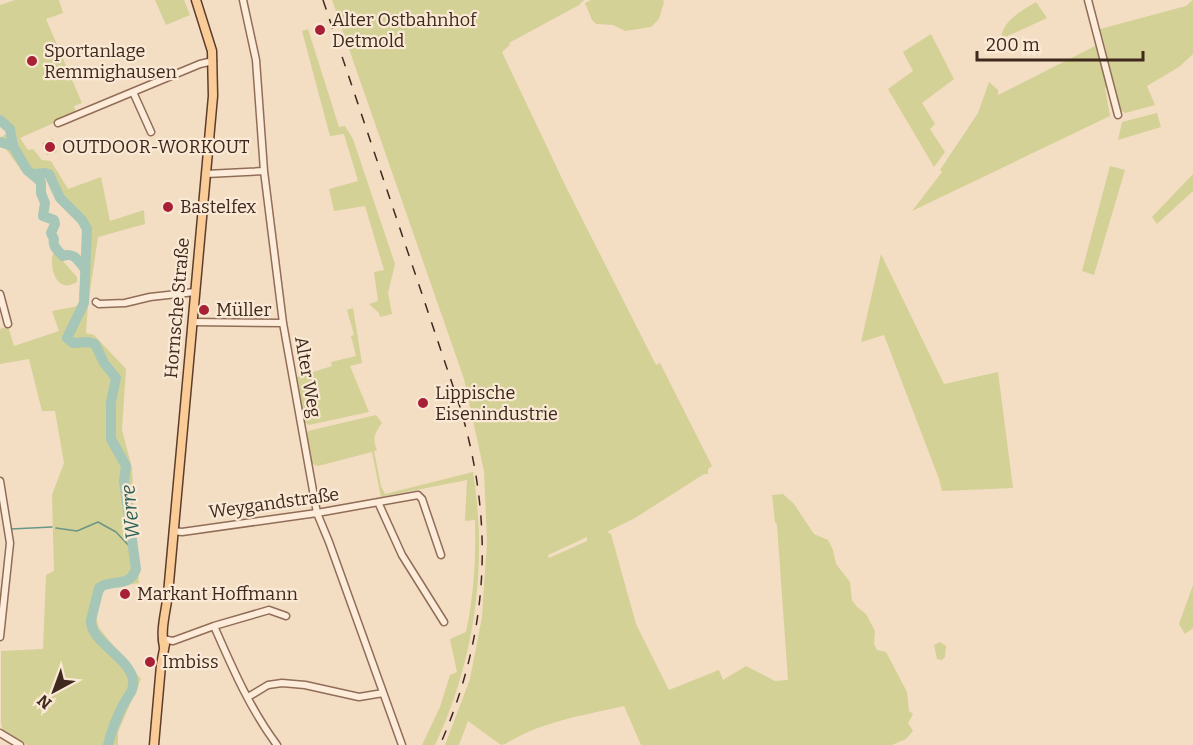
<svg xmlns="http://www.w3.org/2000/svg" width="1193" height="745" font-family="Bitter,serif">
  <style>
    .green { fill: #d3d196; fill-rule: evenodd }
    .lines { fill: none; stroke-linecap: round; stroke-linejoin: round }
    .stream { stroke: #6c9685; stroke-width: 1.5 }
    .river { stroke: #a6c6b8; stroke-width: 10 }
    .minor-casing { stroke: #916d58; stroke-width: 9 }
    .major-casing { stroke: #5e3c2c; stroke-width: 11 }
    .minor { stroke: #fdecd9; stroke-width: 6 }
    .major { stroke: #facc98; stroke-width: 8 }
    .rail { stroke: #3f281d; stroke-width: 1.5; stroke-dasharray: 10 10; stroke-linecap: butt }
    .poi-dot { fill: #a82036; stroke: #fae9d5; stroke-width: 2 }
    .labels { text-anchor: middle; stroke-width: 4.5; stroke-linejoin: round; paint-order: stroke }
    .poi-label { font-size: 18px; fill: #3f281d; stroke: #fae9d5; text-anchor: start }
    .street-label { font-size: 18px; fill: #3f281d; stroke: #fae9d5 }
    .water-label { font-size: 20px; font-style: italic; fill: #2b6155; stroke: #fae9d5 }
  </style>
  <rect width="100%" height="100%" fill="#f3dec4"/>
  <path class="green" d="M15 0H59L63 13 46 19 82 103 74 106 76 113 20 138 28 150 33 149 42 160 51 161 68 189 101 177 110 221 144 210 145 224 98 237 89 298 79 297 84 228 75 213 58 195 48 174 26 176C16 165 11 153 0 143V138L7 133 5 125 0 124V5Z
    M155 0H184L190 15 166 25Z
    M332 0H584L579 5 509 43 510 45 502 52 566 187 656 365 660 363 712 466 708 469V474H704L635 518 607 532 611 534 636 624 669 690 719 670 723 680 746 666 775 681 788 680 777 525 775 522 772 495 783 494 794 504 814 534 828 540 833 550 836 564 850 582 852 600 857 607 866 614 875 631 874 644 877 650 886 652 907 692 909 711 913 714 908 723 913 731 906 739 892 745H641L624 706C581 716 543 721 505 744L501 745 468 721 459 745H445L470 679 482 617 487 542 484 471 464 379ZM587 537V541L549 558 548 555Z
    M591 0H663L664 2 659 19 651 27 625 31 613 25 596 24 592 20 585 3Z
    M1193 0V54L1179 67 1147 86 1155 105 1125 113 1119 109 1114 85 1105 88 1110 116 912 211 942 172 940 170 978 113 989 82 998 90V95L1095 46 1097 52 1106 50 1100 29 1186 6Z
    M1036 2 1047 18 1001 39C1002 20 1022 11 1036 2Z
    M308 29 339 127 345 126 353 139 395 264 388 293 392 314 380 317 379 313 369 304 378 301 374 272 384 270 365 206 334 211 329 189 358 181 344 134 330 136 302 31Z
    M931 34 954 79 922 103 935 124 930 129 945 152 934 167 888 89 913 71 903 52Z
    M1157 113 1161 127 1118 140 1122 122Z
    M53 139 57 152 47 155 42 143Z
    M1110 166 1125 170 1094 275 1082 271Z
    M1193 174V191L1157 224 1152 217Z
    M55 248 63 256 62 260 77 277V282C55 296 47 263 55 248Z
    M881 254 944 384 998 372 1013 488 942 491 939 479 884 335 861 342Z
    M88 304 86 333 94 335 126 369 122 430 132 468 136 548H134L136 549 139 583 106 588C97 603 94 611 99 628L141 679 118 732V745H27L3 732 1 722V651L43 649 46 575 54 571 52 495 64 463 55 411H42L29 359 0 364V329L8 326 14 346 59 331 52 311Z
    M353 308 362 363 350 366 369 412 309 425 304 422 297 377 332 366 331 362 356 356 351 336 354 335 347 310Z
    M376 415 382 423C375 432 372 439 377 450L374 451 381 486 385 494 473 472C488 564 475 661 435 745H422L440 707 450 675 457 672 450 639 466 632C474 595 476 558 475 520L465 521 467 480 381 497 372 452 318 466 312 464 306 434 308 431Z
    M1193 585V628L1185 634 1179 624Z
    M940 642 946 646 945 657 942 660 937 659 934 645Z"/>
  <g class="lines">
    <path class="stream" d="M56 528 77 531 98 522 116 532 132 549
      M11 529 52 527"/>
    <path class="river" d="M0 120 10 129 13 146
      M0 142 13 146 27 170 41 182V193L45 203 43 216 54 220 55 224 51 233 54 239C52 247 58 250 63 256 74 252 78 260 85 269
      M34 174 45 173 49 174 60 198 82 220 87 229 84 303 67 338 73 343 88 342 95 344 104 363 116 378 111 402V439L126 466 124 481 136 569C129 589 112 578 99 588L91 620C89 641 130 658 133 680 135 690 127 697 123 705 117 717 111 732 108 745"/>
    <g class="minor-casing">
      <path id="minor" d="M243 0 256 60 264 171 283 323 317 513 329 542 402 745
        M1088 0 1118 115
        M133 92 151 132
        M58 123 200 64 213 61
        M206 174 264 171
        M0 294 8 324
        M96 302 99 304 125 303 150 297 195 292
        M192 322 283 323
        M0 481 10 543 0 637
        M378 502 402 555 444 622
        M173 531 182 532 317 513 418 495 422 499 441 555
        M214 626 269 610 286 616
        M162 639 173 641 214 626C232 667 250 709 277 745
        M248 697 268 685 282 683 305 685 359 697 383 693
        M0 733 20 745"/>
    </g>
    <g class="major-casing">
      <path id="major" d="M164 647C160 630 166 611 168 594L213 96 212 51 196 0
        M154 745 161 665 165 644"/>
    </g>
    <use href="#minor" class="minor"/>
    <use href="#major" class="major"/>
    <path class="rail" d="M323 0 460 407C495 524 489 633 440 745"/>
  </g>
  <g class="poi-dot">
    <circle cx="320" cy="30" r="6"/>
    <circle cx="32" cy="61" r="6"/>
    <circle cx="50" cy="147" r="6"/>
    <circle cx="168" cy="207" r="6"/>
    <circle cx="204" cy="310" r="6"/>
    <circle cx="423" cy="403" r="6"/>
    <circle cx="125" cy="594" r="6"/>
    <circle cx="150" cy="662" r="6"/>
  </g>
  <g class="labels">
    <g class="poi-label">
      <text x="332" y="26">Alter Ostbahnhof<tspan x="332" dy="21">Detmold</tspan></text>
      <text x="44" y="57">Sportanlage<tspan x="44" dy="21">Remmighausen</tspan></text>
      <text x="62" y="153">OUTDOOR-WORKOUT</text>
      <text x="180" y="213">Bastelfex</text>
      <text x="216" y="316">Müller</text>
      <text x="435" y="399">Lippische<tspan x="435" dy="21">Eisenindustrie</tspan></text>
      <text x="137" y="600">Markant Hoffmann</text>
      <text x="162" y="668">Imbiss</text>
    </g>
    <g class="street-label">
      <text transform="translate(177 308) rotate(-85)" y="6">Hornsche Straße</text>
      <text transform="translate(308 377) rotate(80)" y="6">Alter Weg</text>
      <text transform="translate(274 503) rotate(-8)" y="6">Weygandstraße</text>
    </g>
    <g class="water-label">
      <text transform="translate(130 512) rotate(-96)" y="7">Werre</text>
    </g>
  </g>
  <g transform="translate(54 691) rotate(221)" stroke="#fae9d5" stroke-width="4.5" paint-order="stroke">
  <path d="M0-4.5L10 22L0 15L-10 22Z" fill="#3f281d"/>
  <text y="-9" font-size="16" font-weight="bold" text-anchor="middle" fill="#3f281d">N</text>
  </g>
  <path d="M977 51v9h166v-9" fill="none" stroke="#3f281d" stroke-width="3"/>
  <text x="986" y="51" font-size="18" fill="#3f281d" stroke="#fae9d5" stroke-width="4.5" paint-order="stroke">200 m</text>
</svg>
